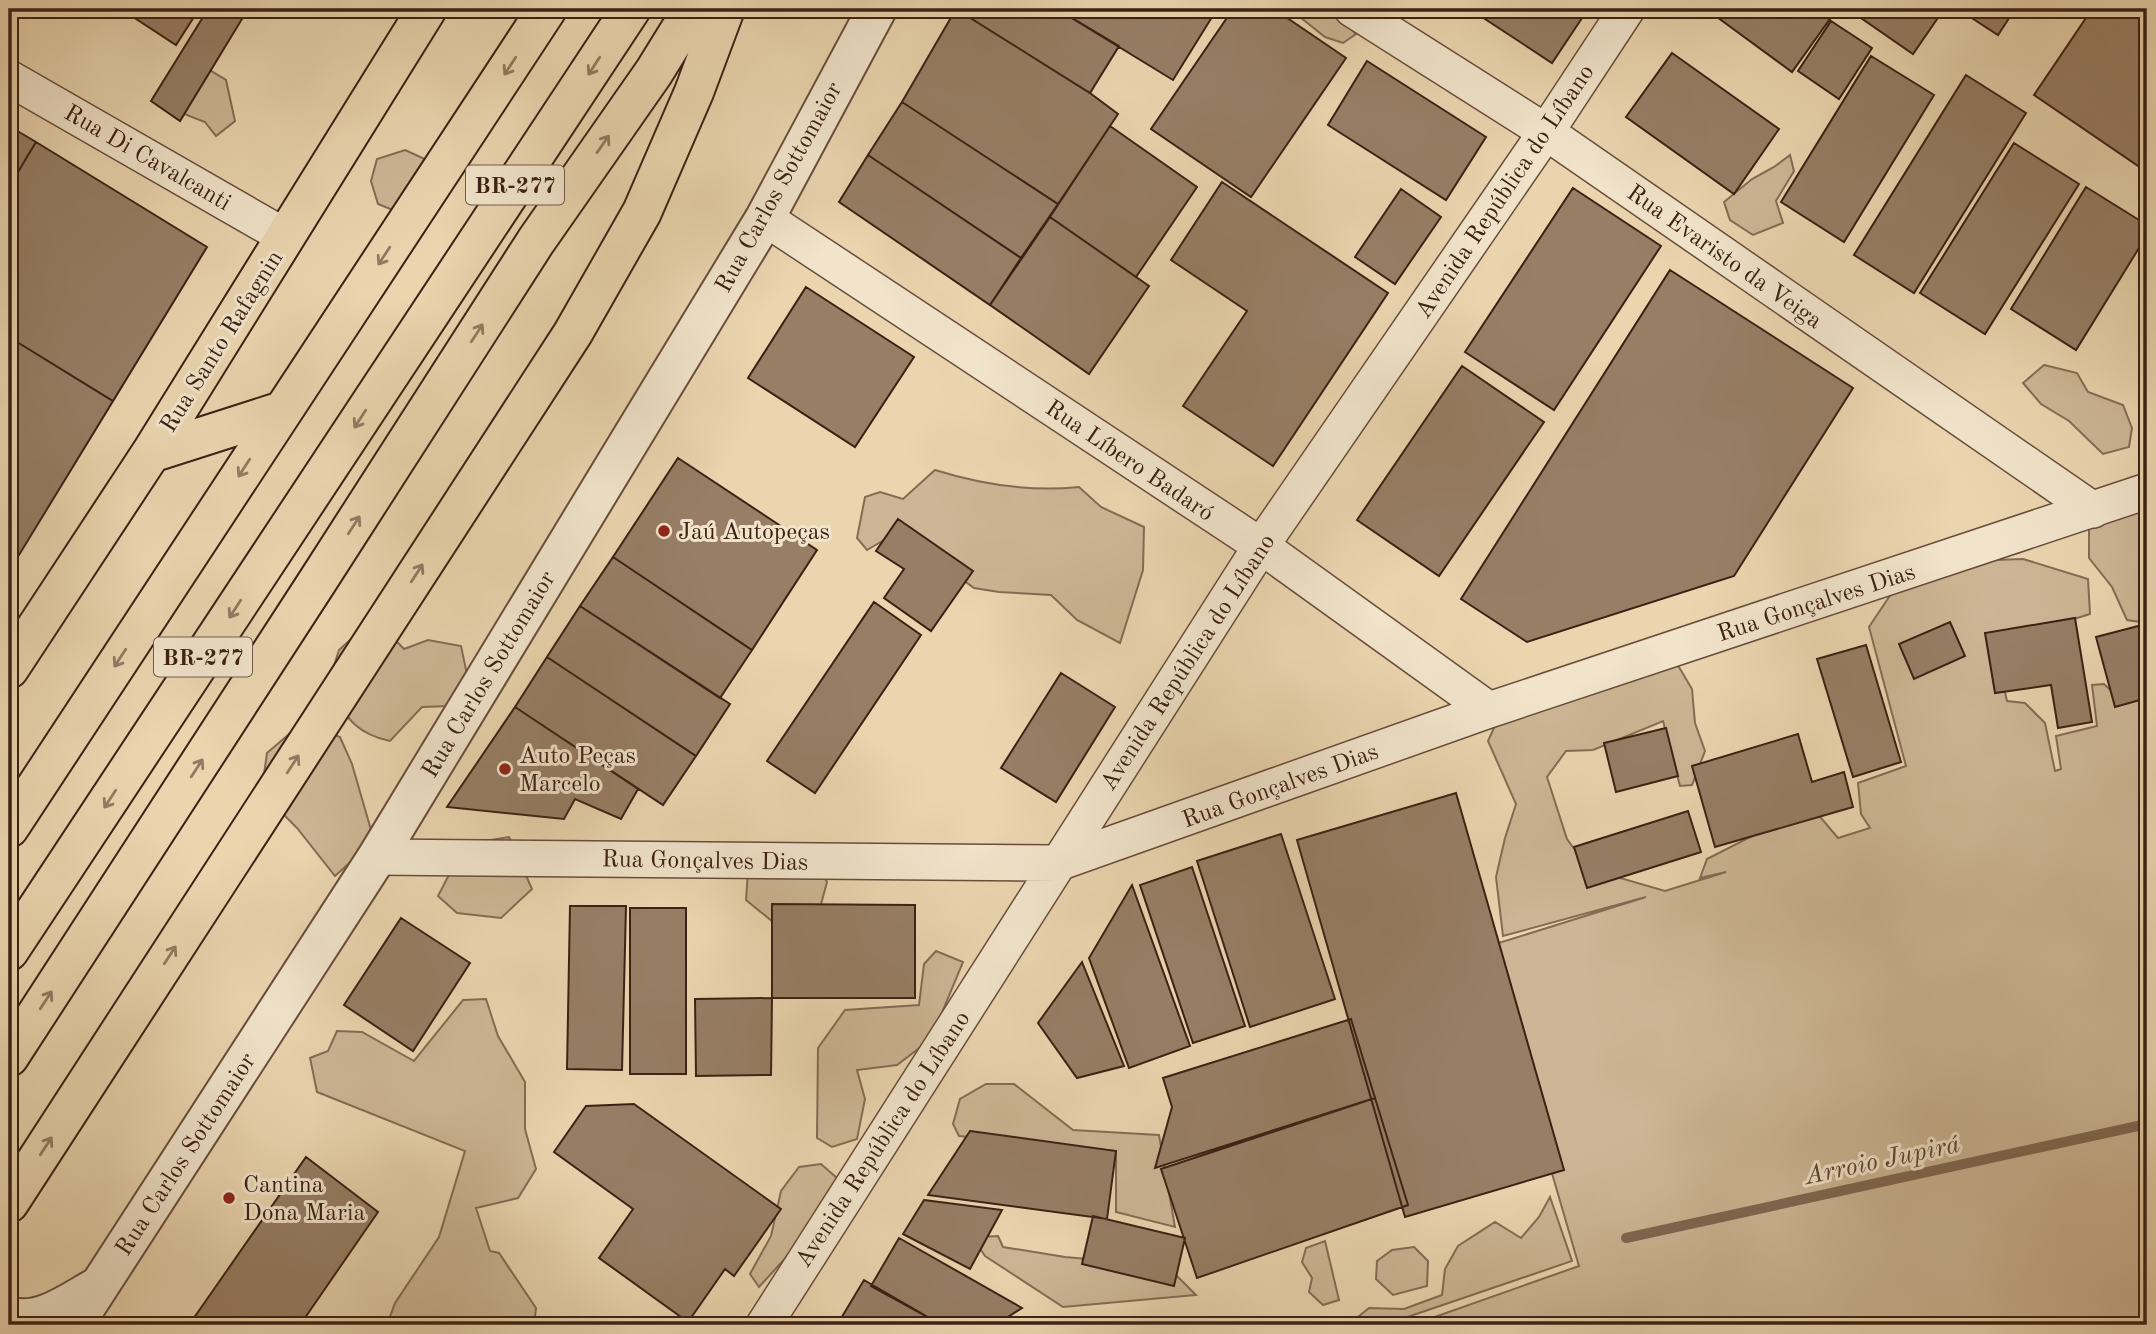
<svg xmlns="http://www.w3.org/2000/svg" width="2156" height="1334" font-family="'Old Standard TT',serif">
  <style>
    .green { fill: #cdb695; stroke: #856b54; stroke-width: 2 }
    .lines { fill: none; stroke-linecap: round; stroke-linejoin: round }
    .stream { stroke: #816751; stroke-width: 10 }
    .building { fill: #977e65; stroke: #3d2014; stroke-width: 2 }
    .minor-casing { stroke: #684d3b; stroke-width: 38 }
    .tertiary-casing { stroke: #684d3b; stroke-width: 42 }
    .primary-casing { stroke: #3d2014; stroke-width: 42 }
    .trunk-casing { stroke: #3d2014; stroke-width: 42 }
    .minor { stroke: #f1e4cb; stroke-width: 35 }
    .tertiary { stroke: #f1e4cb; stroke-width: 38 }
    .primary { stroke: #ead5af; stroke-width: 38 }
    .trunk { stroke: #ead5af; stroke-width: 38 }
    .oneway { stroke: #947a62 }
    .poi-dot { fill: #8f2418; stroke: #f1e4cb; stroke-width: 2.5 }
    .labels { text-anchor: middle; stroke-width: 6; stroke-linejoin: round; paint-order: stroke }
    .shield { fill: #f1e4cb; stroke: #735b4b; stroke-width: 2 }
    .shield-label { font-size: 23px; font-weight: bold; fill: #3d2014 }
    .street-label { font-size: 24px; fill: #3d2014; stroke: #f1e4cb }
    .poi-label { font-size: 24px; fill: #3d2014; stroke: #f1e4cb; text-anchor: start }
    .water-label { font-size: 26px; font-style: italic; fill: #5f4433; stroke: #f1e4cb }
  </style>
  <rect width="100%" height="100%" fill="#ead5af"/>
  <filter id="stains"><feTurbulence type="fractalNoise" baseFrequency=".00286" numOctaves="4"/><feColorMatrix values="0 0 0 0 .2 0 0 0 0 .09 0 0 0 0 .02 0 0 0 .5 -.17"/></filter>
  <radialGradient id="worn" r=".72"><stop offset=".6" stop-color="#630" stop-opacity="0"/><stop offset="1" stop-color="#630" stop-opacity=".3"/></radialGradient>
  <path class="green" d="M1290 9H1333L1356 34 1343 43 1325 37Z
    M198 63 226 80 235 121 216 136 205 122 174 110Z
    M405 150 427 160 417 220 378 204 371 181 377 159Z
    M1790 155 1794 171 1776 201 1783 223 1753 235 1730 220 1724 202 1752 179 1774 167Z
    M2044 365 2077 373 2088 392 2123 405 2132 428 2129 447 2103 454 2069 421 2041 404 2023 383Z
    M935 470C983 485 1029 492 1079 487L1101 507 1144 527 1143 570 1120 643 1077 620 1051 595 999 592 974 588 898 532 867 550 857 538 865 497 880 492 903 499Z
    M2126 504 2147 510V623L2127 620 2112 587 2089 558V529Z
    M2023 559 2088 579 2090 614 1994 644 2007 701 2025 703 2045 723 2055 771 2061 769 2056 736 2097 726 2092 685 2104 684 2118 697 2147 690V1325H1412L1579 1266 1486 947 1646 897 1503 936 1496 877 1505 838 1516 804 1488 741 1497 721 1673 657 1692 689 1695 723 1705 751 1692 785 1680 786 1663 721 1593 750 1566 751 1547 777 1567 839 1589 869 1665 891 1726 872 1700 878 1707 859 1811 806 1838 838 1870 828 1861 814 1858 783 1906 766 1869 627 1893 591 1995 560Z
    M374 618 404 649 428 640 461 646 468 679 450 706 422 707 390 741C354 733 346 716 327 687L339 650Z
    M302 723 340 737 352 764 371 830 356 857 335 876 297 828 282 813 263 781 267 753Z
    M509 837 532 889 501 918 457 913 438 896 465 844Z
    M811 846 827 882 817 919 784 931 746 900 748 870Z
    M936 951 963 962 931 1039 897 1065 857 1070 865 1099 857 1139 832 1147 817 1138 818 1048 845 1010 919 1005 924 964Z
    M486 999 498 1036 525 1082V1129L536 1169 518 1198 476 1208 490 1251 499 1253 536 1308 534 1325H387L395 1303 439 1237 465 1151 317 1092 310 1058 328 1051 337 1031 362 1032 414 1061 463 1000Z
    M986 1084H1014L1073 1130 1159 1135 1175 1227 1116 1212V1151L959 1136 953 1124 960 1099Z
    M821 1164 837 1178 801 1241 759 1287 750 1274 771 1236 781 1191 799 1167Z
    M1550 1197 1572 1261 1384 1325H1348L1369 1308 1404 1309 1442 1295 1445 1269 1458 1246 1495 1222 1521 1238 1539 1217Z
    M998 1236 1003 1247 1065 1257 1167 1266 1196 1295 1063 1307 985 1256 977 1244 980 1237Z
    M1325 1241 1339 1300 1323 1305 1309 1292 1312 1278 1302 1262 1306 1248Z
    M1414 1247 1428 1261 1427 1286 1393 1295 1376 1279 1377 1261 1392 1250Z"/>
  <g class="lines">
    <path class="stream" d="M1626 1238 2147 1124"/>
  </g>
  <path class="building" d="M121 9H199L176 45Z
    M208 9H248L180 121 151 101Z
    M956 9 1090 93 1118 114 1058 204 902 102Z
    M956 9H1057L1119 46 1090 93Z
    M1057 9H1217L1173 80Z
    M1233 9H1274L1346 58 1251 197 1151 129Z
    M1488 9H1588L1552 63 1482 17Z
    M1706 9H1837L1792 72Z
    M1848 9H1944L1913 54Z
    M1958 9H2015L1998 35Z
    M2092 9H2147V172L2034 95Z
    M1831 21 1872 48 1839 99 1798 71Z
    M1672 53 1779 129 1734 194 1626 117Z
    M1871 56 1934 95 1844 242 1781 202Z
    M1367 61 1486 137 1446 200 1328 125Z
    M1966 75 2026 113 1914 293 1854 255Z
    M902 102 1058 204 1021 258 868 155Z
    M9 126 36 142 9 187Z
    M1110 126 1197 187 1136 277 1050 217Z
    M36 142 207 247 113 401 9 337V187Z
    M2014 143 2079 184 1985 334 1920 293Z
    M868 155 1021 258 990 305 839 202Z
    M1222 182 1388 293 1273 466 1183 406 1247 311 1171 260Z
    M2086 187 2147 225V235L2076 350 2011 309Z
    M1573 188 1661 246 1554 410 1465 352Z
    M1401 189 1441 217 1395 284 1355 257Z
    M1050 217 1149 286 1089 374 990 305Z
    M1670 270 1853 388 1734 576 1527 642 1461 599Z
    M806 287 914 357 855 447 748 378Z
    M9 337 113 401 19 555 9 549Z
    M1462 366 1544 422 1439 576 1357 520Z
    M678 458 817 550 752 650 613 557Z
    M898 519 973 571 931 631 884 598 904 569 876 551Z
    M613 557 752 650 720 698 580 606Z
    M874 602 921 635 815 793 767 761Z
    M580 606 730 704 696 756 547 657Z
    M2075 618 2092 722 2058 728 2051 685 1995 693 1985 633Z
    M1950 622 1965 656 1914 679 1899 644Z
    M2142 625 2147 645V698L2115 707 2096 637Z
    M1866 645 1901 762 1853 777 1817 659Z
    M547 657 696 756 663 805 515 707Z
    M1061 673 1115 707 1056 802 1001 768Z
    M515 707 638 789 621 819 575 799 564 819 447 807Z
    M1666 728 1678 776 1616 792 1604 743Z
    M1798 734 1812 782 1844 772 1853 807 1715 847 1692 766Z
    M1456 793 1564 1170 1405 1217 1297 840Z
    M1688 811 1701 852 1587 888 1574 847Z
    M1281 834 1335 999 1250 1027 1197 861Z
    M1192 867 1245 1026 1193 1043 1140 885Z
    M1132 885 1190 1046 1129 1068 1089 958Z
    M772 904 915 905V998H772Z
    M570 906H626L622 1070 567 1069Z
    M630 908H686V1074H630Z
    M401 918 470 963 413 1051 344 1005Z
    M1082 962 1124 1066 1077 1078 1038 1023Z
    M772 998 771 1075 696 1076 695 999Z
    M1351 1019 1375 1098 1155 1168 1172 1107 1163 1078Z
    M1375 1098 1408 1205 1197 1278 1161 1169Z
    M634 1104 781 1209 734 1276 725 1269 688 1322 599 1258 633 1209 554 1152 586 1106Z
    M970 1131 1116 1151 1107 1219 928 1195Z
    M306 1157 378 1212 300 1325H189Z
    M924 1200 1002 1210 970 1269 903 1234Z
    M1093 1216 1185 1238 1174 1286 1082 1264Z
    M899 1238 1022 1308 995 1325H942L871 1286Z
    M864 1280 933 1320 930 1325H837Z"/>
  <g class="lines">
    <g class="minor-casing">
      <path id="minor" d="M1352 9 1546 132 2093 510
        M9 78 286 237
        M765 218 1261 546 1489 710
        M377 857 1058 863 1489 710 2147 491
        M764 1325 1261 546 1546 132 1627 9"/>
    </g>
    <g class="tertiary-casing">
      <path id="tertiary" d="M9 1316C40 1326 71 1301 97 1287
        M74 1325 377 857 765 218 877 9"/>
    </g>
    <g class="primary-casing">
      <path id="primary" d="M151 453 282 411
        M9 669 151 453 427 9"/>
    </g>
    <g class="trunk-casing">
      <path id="trunk" d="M9 828 547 9
        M9 951 631 9
        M9 1057 317 582 536 241 654 72 693 9
        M9 1203 573 333 642 212 694 92 725 9"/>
    </g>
    <use href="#minor" class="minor"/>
    <use href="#tertiary" class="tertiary"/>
    <use href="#primary" class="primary"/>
    <use href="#trunk" class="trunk"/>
  </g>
  <defs><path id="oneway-shaft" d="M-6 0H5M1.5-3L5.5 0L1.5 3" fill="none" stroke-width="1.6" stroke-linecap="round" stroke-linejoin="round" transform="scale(1.75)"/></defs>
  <g class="oneway">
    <use href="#oneway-shaft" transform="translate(510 66) rotate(123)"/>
    <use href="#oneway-shaft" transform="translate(594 66) rotate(123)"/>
    <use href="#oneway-shaft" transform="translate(603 144) rotate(-55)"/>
    <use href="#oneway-shaft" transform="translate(384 256) rotate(123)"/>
    <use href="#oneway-shaft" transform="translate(477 333) rotate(-57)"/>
    <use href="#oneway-shaft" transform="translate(360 419) rotate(123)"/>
    <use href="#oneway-shaft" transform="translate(244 468) rotate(123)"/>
    <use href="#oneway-shaft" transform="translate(354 525) rotate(-57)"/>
    <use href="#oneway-shaft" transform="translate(417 573) rotate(-57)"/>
    <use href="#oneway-shaft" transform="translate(235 609) rotate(123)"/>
    <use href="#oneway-shaft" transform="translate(120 658) rotate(123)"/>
    <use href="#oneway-shaft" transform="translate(293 764) rotate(-57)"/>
    <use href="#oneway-shaft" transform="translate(197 768) rotate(-57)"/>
    <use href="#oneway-shaft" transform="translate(110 799) rotate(123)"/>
    <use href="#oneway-shaft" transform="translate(170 955) rotate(-57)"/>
    <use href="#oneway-shaft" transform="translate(46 1000) rotate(-57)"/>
    <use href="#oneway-shaft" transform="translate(46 1146) rotate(-57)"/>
  </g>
  <g class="poi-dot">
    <circle cx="664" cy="531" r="7"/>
    <circle cx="505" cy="769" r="7"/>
    <circle cx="229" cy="1198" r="7"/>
  </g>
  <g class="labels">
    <g class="shield">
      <rect x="466" y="165.5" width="98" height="39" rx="5"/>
      <rect x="154" y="637.5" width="98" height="39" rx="5"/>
    </g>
    <g class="shield-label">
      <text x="515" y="193">BR-277</text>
      <text x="203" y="665">BR-277</text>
    </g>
    <g class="street-label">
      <text transform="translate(148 157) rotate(30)" y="8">Rua Di Cavalcanti</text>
      <text transform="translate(778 187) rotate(-61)" y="8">Rua Carlos Sottomaior</text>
      <text transform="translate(1504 191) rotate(-56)" y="8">Avenida República do Líbano</text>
      <text transform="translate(1725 256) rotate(35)" y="8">Rua Evaristo da Veiga</text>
      <text transform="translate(221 341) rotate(-58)" y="8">Rua Santo Rafagnin</text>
      <text transform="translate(1130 460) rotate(34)" y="8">Rua Líbero Badaró</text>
      <text transform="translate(1816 602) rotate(-18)" y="8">Rua Gonçalves Dias</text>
      <text transform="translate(1187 662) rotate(-57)" y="8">Avenida República do Líbano</text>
      <text transform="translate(488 674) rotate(-59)" y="8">Rua Carlos Sottomaior</text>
      <text transform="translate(1280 785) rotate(-20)" y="8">Rua Gonçalves Dias</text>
      <text transform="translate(705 860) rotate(1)" y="8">Rua Gonçalves Dias</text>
      <text transform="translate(882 1139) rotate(-57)" y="8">Avenida República do Líbano</text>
      <text transform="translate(185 1154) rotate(-57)" y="8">Rua Carlos Sottomaior</text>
    </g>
    <g class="poi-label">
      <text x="678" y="539">Jaú Autopeças</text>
      <text x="519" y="763">Auto Peças<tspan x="519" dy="28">Marcelo</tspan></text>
      <text x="243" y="1192">Cantina<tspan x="243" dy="28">Dona Maria</tspan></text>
    </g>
    <g class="water-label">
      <text transform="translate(1882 1159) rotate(-12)" y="9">Arroio Jupirá</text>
    </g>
  </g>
  <rect width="2156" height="1334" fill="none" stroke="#ead5af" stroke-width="35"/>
  <rect x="10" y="10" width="2135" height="1313" fill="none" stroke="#3d2014" stroke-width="3.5"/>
  <rect x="18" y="18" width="2121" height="1299" fill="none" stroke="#3d2014" stroke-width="2"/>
  <rect width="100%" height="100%" filter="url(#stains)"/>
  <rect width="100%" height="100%" fill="url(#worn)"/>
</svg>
